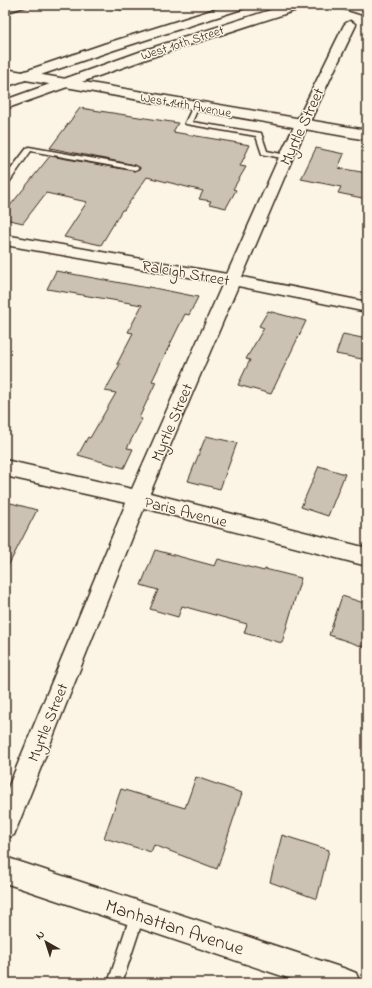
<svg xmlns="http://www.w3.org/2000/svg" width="372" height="988" font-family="'Indie Flower',sans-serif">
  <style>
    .building { fill: #ccc2b3; stroke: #3b2a1e }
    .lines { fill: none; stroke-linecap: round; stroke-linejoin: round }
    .service-casing { stroke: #3b2a1e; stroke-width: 3 }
    .minor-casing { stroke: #3b2a1e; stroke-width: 3 }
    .secondary-casing { stroke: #3b2a1e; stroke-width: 3 }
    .primary-casing { stroke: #3b2a1e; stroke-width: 3 }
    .service { fill: #fcf5e5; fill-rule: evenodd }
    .minor { fill: #fcf5e5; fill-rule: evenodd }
    .secondary { fill: #fcf5e5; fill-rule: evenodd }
    .primary { fill: #fcf5e5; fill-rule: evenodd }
    .labels { text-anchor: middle; stroke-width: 3; stroke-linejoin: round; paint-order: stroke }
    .far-street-label { font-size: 13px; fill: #3b2a1e; stroke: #fcf5e5 }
    .street-label { font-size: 16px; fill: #3b2a1e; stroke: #fcf5e5 }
    .near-street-label { font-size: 19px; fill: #3b2a1e; stroke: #fcf5e5 }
  </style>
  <rect width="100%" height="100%" fill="#fcf5e5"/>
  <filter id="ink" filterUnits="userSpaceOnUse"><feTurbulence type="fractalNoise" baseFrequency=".025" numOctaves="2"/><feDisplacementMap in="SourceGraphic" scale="8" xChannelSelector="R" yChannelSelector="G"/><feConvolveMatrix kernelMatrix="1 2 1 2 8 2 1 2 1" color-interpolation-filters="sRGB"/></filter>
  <g filter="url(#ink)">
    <path class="building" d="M80 108 178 123 173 132 250 145 240 166 246 167 233 189 236 190 226 208 209 204 211 201 199 199 203 191 147 177 124 210H122L101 245 64 237 87 202 46 193 23 223 5 219V212L50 156 135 171 140 169 135 165 50 148Z
      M316 148 344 154 338 168 367 173V199L338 193 341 187 301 179Z
      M56 271 148 288 149 287 198 297 189 315 185 314 152 381 156 382 139 418 142 419 127 448 133 449 124 468 78 455 88 437 90 438 116 393 105 391 120 364H117L133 333 128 332 142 305 47 289Z
      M268 311 306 321 271 394 238 385 250 360 246 359 264 328 259 326Z
      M343 334 367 339V360L336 354Z
      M206 436 237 443 220 489 188 481Z
      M319 466 345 474 328 516 301 507Z
      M11 503 37 510 5 572V514Z
      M155 550 215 566 218 559 264 571 265 569 301 578 282 643 244 633 247 624 182 606 178 617 150 609 158 590 141 585Z
      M342 596 367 604V648L329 635Z
      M196 777 242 793 217 869 154 845 151 852 104 838 121 789 185 808Z
      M282 835 329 850 317 899 270 882Z"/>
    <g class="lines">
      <g class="service-casing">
        <path id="service" d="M21 5H30L5 13V9Z
          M106 5H135L121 9Z
          M196 104 199 106 192 122 261 133 267 151 286 155 290 157 286 159 262 154 256 136 186 124 185 123 193 106Z
          M29 147 135 166 139 168 135 170 31 151 8 184H5V177L27 148Z
          M138 906 143 908 145 913 122 983H108L131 913 133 908Z"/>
      </g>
      <g class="minor-casing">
        <path id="minor" d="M336 5H354L367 9V16L338 7Z
          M350 21 354 23 356 25 293 157 242 277 367 302V312L238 286 150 493 367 548V566L144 508 14 835 5 839V795L126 503 5 476V460L132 489 223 283 5 245V235L227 274 279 157 344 25 346 23Z
          M5 69 29 73 31 76 29 79 25 80 5 77Z
          M5 857 346 969 356 973 360 983H303L5 883Z"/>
      </g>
      <g class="secondary-casing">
        <path id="secondary" d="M25 72 367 130V140L20 79 18 76 20 73Z"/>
      </g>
      <g class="primary-casing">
        <path id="primary" d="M228 5H247L245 8 114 50 5 87V78L104 44Z
          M286 5H305L303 8 155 56 5 109V100L145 50Z"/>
      </g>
      <use href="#service" class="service"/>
      <use href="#minor" class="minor"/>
      <use href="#secondary" class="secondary"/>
      <use href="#primary" class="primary"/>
    </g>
  </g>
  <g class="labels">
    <g class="far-street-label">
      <text transform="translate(182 42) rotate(-18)" y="5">West 10th Street</text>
      <text transform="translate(186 104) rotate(10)" y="5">West 14th Avenue</text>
    </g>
    <g class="street-label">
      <text transform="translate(301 126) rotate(-65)" y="6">Myrtle Street</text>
      <text transform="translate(186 272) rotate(10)" y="6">Raleigh Street</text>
      <text transform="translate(171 422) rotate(-67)" y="6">Myrtle Street</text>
      <text transform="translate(186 511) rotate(14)" y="6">Paris Avenue</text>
      <text transform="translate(47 722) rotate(-68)" y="6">Myrtle Street</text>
    </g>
    <g class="near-street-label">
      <text transform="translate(175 926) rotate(18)" y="7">Manhattan Avenue</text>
    </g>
  </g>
  <rect width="372" height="988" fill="none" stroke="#fcf5e5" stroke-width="20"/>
  <rect x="10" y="10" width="352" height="968" fill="none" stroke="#3b2a1e" stroke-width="1.5" filter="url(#ink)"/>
  <g transform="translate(46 942) rotate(321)" stroke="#fcf5e5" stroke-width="3" paint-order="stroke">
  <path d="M0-3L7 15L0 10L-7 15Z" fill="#3b2a1e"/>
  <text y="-6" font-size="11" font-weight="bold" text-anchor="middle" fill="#3b2a1e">N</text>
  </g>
</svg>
